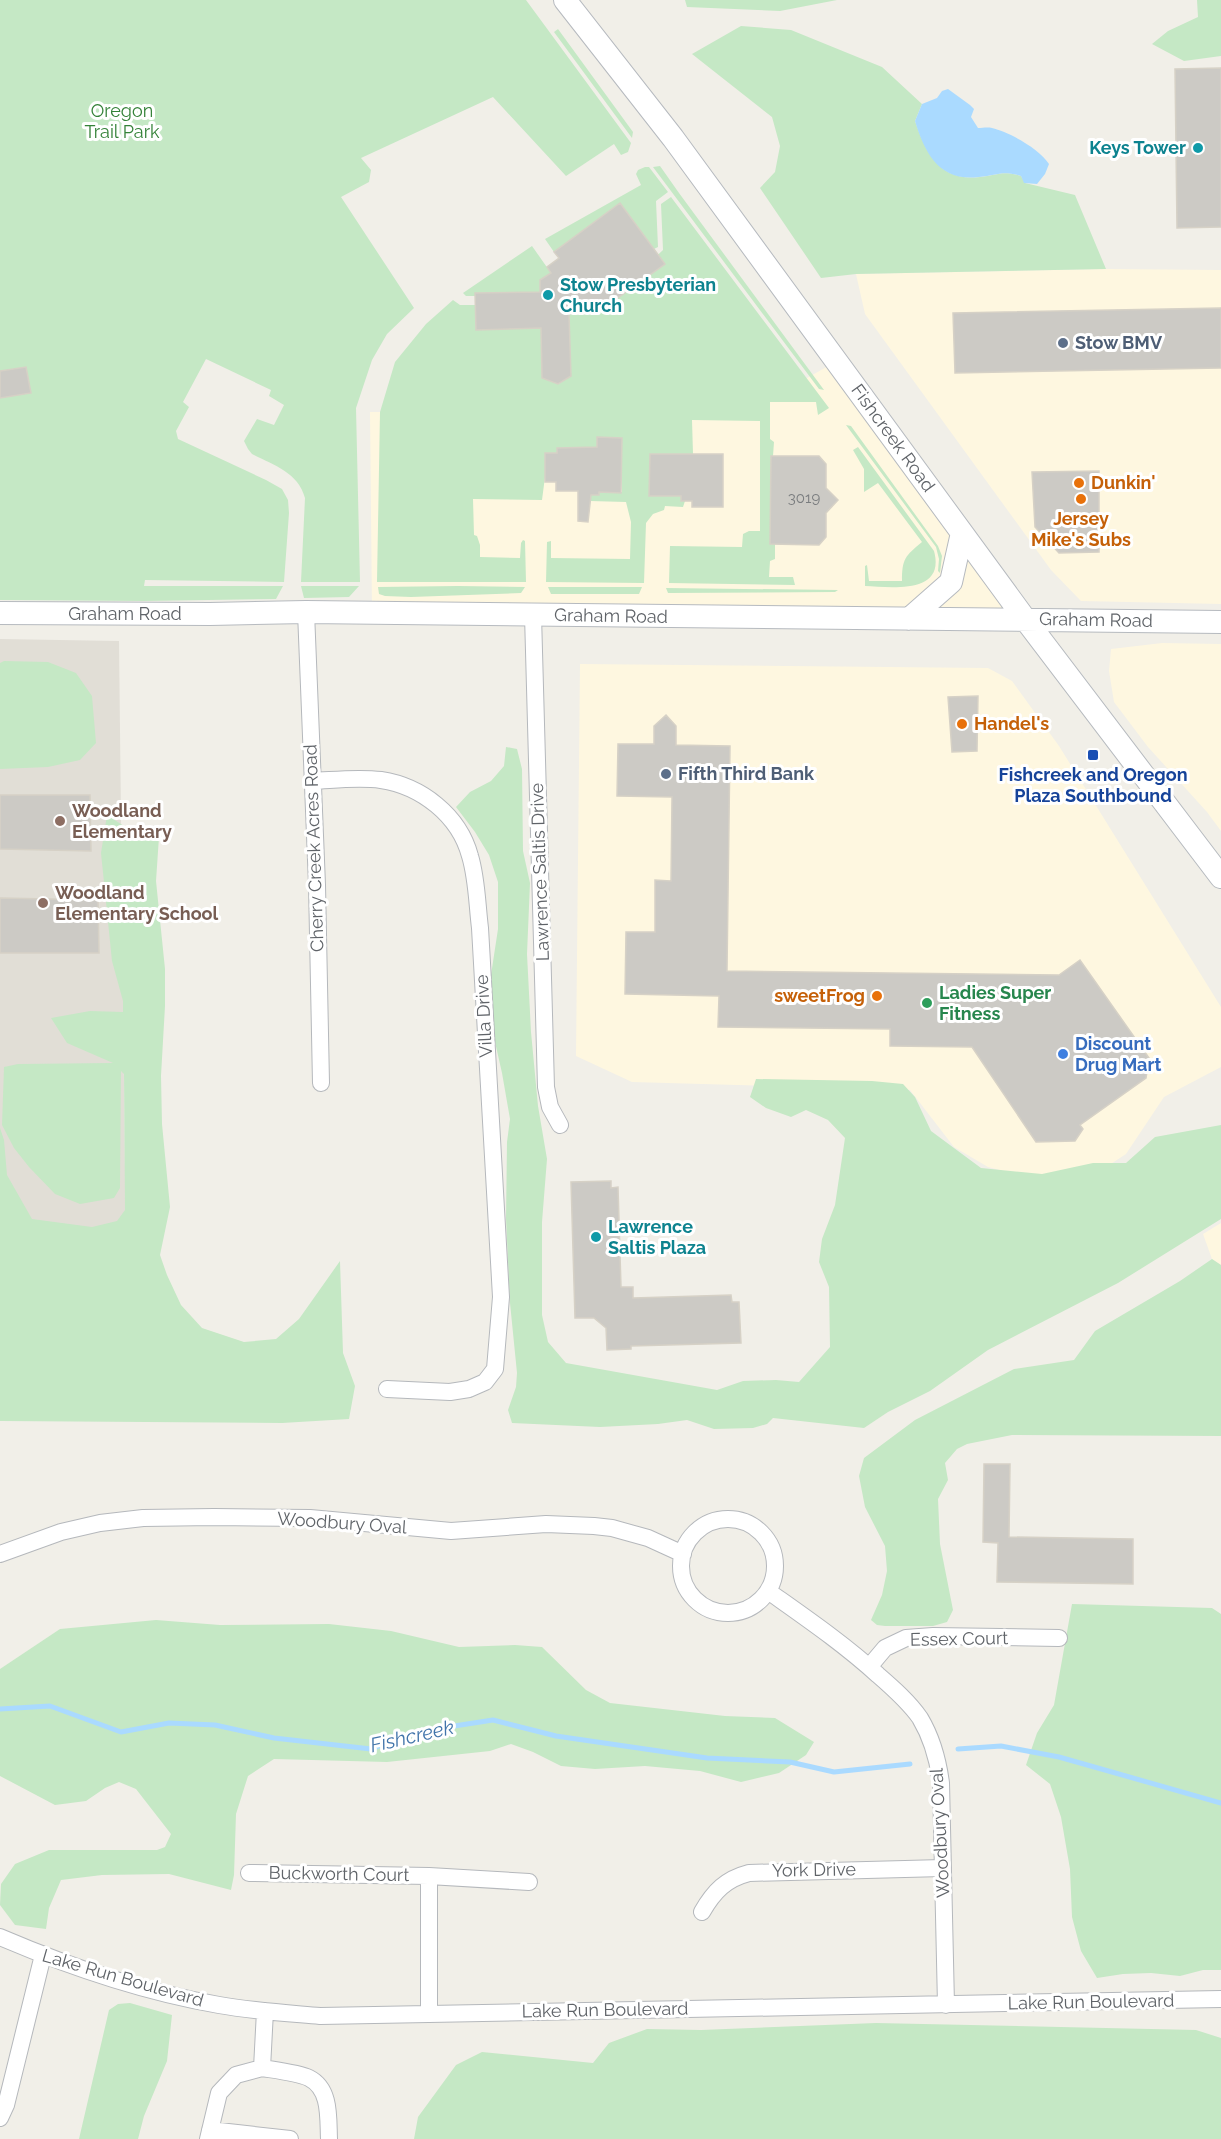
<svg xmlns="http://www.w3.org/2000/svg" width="1221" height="2139" font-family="Raleway,sans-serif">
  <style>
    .commercial { fill: #fef7e0 }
    .education { fill: #e1ded6 }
    .green { fill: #c5e8c5 }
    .water { fill: #aadaff }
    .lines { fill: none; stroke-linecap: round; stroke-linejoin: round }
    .stream { stroke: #aadaff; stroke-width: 5 }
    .building { fill: #cccac5; stroke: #d6d1c6; stroke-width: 1.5 }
    .minor-casing { stroke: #b5b8bc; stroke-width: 18 }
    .secondary-casing { stroke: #b6babf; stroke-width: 24 }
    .minor { stroke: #fff; stroke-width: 16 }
    .secondary { stroke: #fff; stroke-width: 22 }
    .culture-dot { fill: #0f9aa8; stroke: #fff; stroke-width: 2 }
    .service-dot { fill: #5c6f8a; stroke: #fff; stroke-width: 2 }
    .food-dot { fill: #e8710a; stroke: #fff; stroke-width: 2 }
    .transit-dot { fill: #1a4fb4; stroke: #fff; stroke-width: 2 }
    .education-dot { fill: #8d6e63; stroke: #fff; stroke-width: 2 }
    .leisure-dot { fill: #2e9e5b; stroke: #fff; stroke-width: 2 }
    .shop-dot { fill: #3f7fe0; stroke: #fff; stroke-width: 2 }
    .labels { text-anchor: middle; stroke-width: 6; stroke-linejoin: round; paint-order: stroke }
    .number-label { font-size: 15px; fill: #7a7d7f }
    .park-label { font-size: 18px; fill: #348238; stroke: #fff }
    .culture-label { font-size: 18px; font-weight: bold; fill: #0d838f; stroke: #fff; text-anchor: start }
    .service-label { font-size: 18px; font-weight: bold; fill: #4e5e75; stroke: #fff; text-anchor: start }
    .street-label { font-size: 18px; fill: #5f6368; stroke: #fff }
    .food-label { font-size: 18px; font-weight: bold; fill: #c56008; stroke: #fff; text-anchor: start }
    .transit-label { font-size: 18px; font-weight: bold; fill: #164399; stroke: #fff }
    .education-label { font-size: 18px; font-weight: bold; fill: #785e54; stroke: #fff; text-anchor: start }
    .leisure-label { font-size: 18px; font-weight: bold; fill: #27864d; stroke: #fff; text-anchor: start }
    .shop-label { font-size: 18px; font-weight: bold; fill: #366cbe; stroke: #fff; text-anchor: start }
    .water-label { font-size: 20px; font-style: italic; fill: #4174aa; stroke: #fff }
  </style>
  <rect width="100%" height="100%" fill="#f1efe8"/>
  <path class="commercial" d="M1106 269 1221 270V604L1081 601 1051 570 865 314 856 274Z
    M837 361 1025 619 372 613 370 412 745 413Z
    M1162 643 1221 644V831L1207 812 1148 747 1114 702 1109 671 1111 649Z
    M580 664 988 668 1012 681 1059 746 1221 1007V1067L1164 1097 1126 1154 1091 1177 1047 1182 988 1167 954 1147 910 1090 632 1082 576 1056Z
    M1221 1223V1265L1212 1259 1203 1234Z"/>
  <path class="education" d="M0 639 119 641 126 1261H0Z"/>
  <path class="green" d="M0 0H526L631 143 628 152 621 155 614 144 566 176 493 97 361 158 371 170 369 182 341 197 414 308 387 334 372 360 356 408 360 582H301L305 498C298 472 273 465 252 454L248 449 244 441 257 419 274 425 284 405 269 396 271 390 206 359 183 402 189 407 176 431 178 439 266 480 282 489 288 500 289 513 284 582 145 580 144 586H283L276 599 144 601 0 600Z
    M685 0H837L780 11 687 7Z
    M1197 0H1221V56L1184 61 1152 44 1168 31 1198 17Z
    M741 26 791 30 882 67 922 104 915 121C926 153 940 182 980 177 998 175 1002 170 1021 176L1025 183 1075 195 1106 269 856 274 821 278 760 188 775 172 780 146 772 117 692 54Z
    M558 29 633 132 632 138 554 32Z
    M660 166 679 193 824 390 819 389 653 167Z
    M645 167H649L668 192 656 201 658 247 654 249 620 204 554 252 545 239 641 185 636 174 638 170Z
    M671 197 829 408 818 415 816 402H770V439L774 442 773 456H771L770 544H775V559L770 561 769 577H793L795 585 669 583 670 546 742 547 743 534 749 531H760V421L692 420 693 454H650V496H681V501H685L683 507 665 506 664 510 653 514 646 523 644 583 546 582 547 542 551 541V558L630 559 631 522 626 502 590 501 591 495 599 492H622V438L598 437 597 447 557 448V453L545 477 542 500 473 499 474 535 477 536 480 545V557L520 558 521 543 523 540 525 541 526 582H377L380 412 395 362 426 324 453 300 460 305H475L476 330 541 328 542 377 559 384 571 375 569 315 588 300 598 312 663 250 661 204Z
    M532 246 551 273 540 280V292L475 293V296H466L463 293Z
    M846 425 851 426 938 546 942 556 940 573 938 571 939 559 936 547Z
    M858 447 934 551C946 595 890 587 865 586V566L867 565 869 581H902C902 559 905 556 922 542L878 483 864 492V469L853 450Z
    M301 586H359L349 597 304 598Z
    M458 586 525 587 521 593 411 597 385 596 379 594 378 587Z
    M548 587H642L639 594H551Z
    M666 588 838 590 835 592 668 593Z
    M4 661 48 662 76 673 92 696 96 743 80 760 48 767 0 769V663Z
    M506 747 517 749 522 769 523 851 530 883 527 954 531 1032 538 1106 547 1159 542 1222V1315L548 1342 566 1363 717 1390 743 1381 776 1380 799 1382 830 1347 829 1287 819 1262 822 1239 835 1205 845 1138 828 1120 806 1110 791 1117 766 1108 750 1097 756 1079 872 1081 903 1084 915 1097 931 1131 981 1168 1042 1174 1093 1163H1126L1155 1137 1221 1125V1219L1118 1283 988 1350 930 1391 888 1412 864 1428 773 1418 767 1424 753 1428 714 1429 687 1420 658 1424 600 1427 512 1423 508 1410 516 1387 517 1373 510 1303 506 1218 507 1142 510 1119 502 1073 490 1020 491 975 498 929V882L489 855 475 832 456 807 470 792 491 781 504 766Z
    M107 815 130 830 159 837 156 881 165 969V1006L161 1076 162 1124 170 1207 160 1255 167 1275 181 1305 202 1328 244 1342 276 1339 299 1319 340 1261 343 1353 355 1386 349 1419 282 1423 0 1421V1128L4 1140 7 1175 32 1219 92 1227 117 1221 125 1210 124 1074 121 1071 120 1188 114 1198 80 1204 55 1194 29 1167 14 1148 2 1125 4 1067 18 1064 113 1063 67 1043 51 1018 90 1011 123 1012V1001L112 961 101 853Z
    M1212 1259 1221 1265V1436L1012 1435 967 1444 957 1449 945 1463 948 1480 938 1499 940 1544 953 1610 947 1622 933 1626H885L877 1625 871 1620 882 1595 887 1571 885 1546 865 1507 859 1476 864 1458 915 1420 1014 1369 1074 1360 1095 1331 1180 1281Z
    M1072 1604 1212 1608 1221 1614V1970H1203L1180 1976 1151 1973 1123 1974 1097 1978 1081 1951 1072 1917 1070 1869 1061 1817 1050 1784 1026 1765 1037 1733 1054 1705Z
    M156 1620 220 1625 329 1624 391 1631 459 1647 515 1645 542 1647 586 1690 610 1703 725 1716 775 1718 814 1742 806 1755 779 1773 741 1782 700 1771 645 1766 595 1769 561 1766 533 1752 511 1744 490 1751 387 1762 274 1759 248 1776 236 1814 234 1875 231 1890 169 1874 102 1875 61 1880 49 1908 46 1929 15 1925 0 1905 1 1884 15 1864 49 1850H157L165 1847 171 1834 136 1789 119 1782 105 1788 86 1801 55 1805 0 1776V1669L60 1629Z
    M130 2003 172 2015 167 2061 144 2116 138 2139H79L109 2010 118 2004Z
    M876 2023 1196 2030 1221 2038V2139H414L418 2117 456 2065 482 2052 593 2063 609 2043 647 2029 701 2030Z"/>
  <path class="water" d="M948 89 970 105 974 109 971 117 978 128C982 128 988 127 992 128 1009 132 1040 149 1049 164L1045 174 1037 184 1024 183 1021 176C1002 170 998 175 979 177 940 182 925 154 915 121L922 104 937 98 942 91Z"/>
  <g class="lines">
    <path class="stream" d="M0 1709 50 1706 121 1732 169 1723 215 1725 274 1738 371 1749 422 1731 493 1720 556 1736 707 1758 790 1762 834 1772 910 1764
      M958 1749 1001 1746 1059 1757 1221 1803"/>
  </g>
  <path class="building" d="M1221 68V227L1177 228 1175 69Z
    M620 203 665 264 598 312 588 300 569 315 571 376 558 384 542 378 541 328 476 330 475 293 540 292V280L551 273 547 267 559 258 554 252Z
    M1221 308V368L955 373 953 313Z
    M26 367 31 393 0 398V371Z
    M597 437 622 438 621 493 599 492V495H591L588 522 578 521V491H556V482H545V453H557V448L597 447Z
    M650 454H723V507H692V501H681V496H649Z
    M771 456H819L826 464V488L838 500 826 513V537L819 545 770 544Z
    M1099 471V552L1059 553 1035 527 1032 472Z
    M978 696 977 751 952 752 948 697Z
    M666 715 676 726V745L730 746 727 971 1059 975 1080 960 1149 1058 1146 1078 1080 1125 1083 1129 1075 1141 1036 1142 972 1047 890 1046V1029L718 1027 719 996 625 994 626 932H655V880L671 881 672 797 617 796 618 744H654V726Z
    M0 795H90L91 851 0 849Z
    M0 898 98 900 99 953H0Z
    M611 1181V1188L618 1187 621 1287H633V1298L731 1295 732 1302H739L741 1343 631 1346V1349L607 1350 606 1328 594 1318H575L571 1182Z
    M984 1464H1010L1009 1537 1133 1539V1584L997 1582 998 1543 983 1542Z"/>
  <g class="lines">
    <g class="minor-casing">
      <path id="minor" d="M306 612 317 885 321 1083
        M533 615 546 1087 550 1107 560 1125
        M312 781C335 780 358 777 381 780 421 786 459 815 470 856 477 879 477 904 480 928L501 1297 495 1369 485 1382 469 1389 450 1392 387 1389
        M681 1566a47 47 0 1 1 94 0a47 47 0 1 1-94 0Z
        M0 1554 61 1532 100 1523 143 1518 214 1517 310 1518 451 1531 546 1524 594 1526 612 1528 648 1538 683 1554
        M768 1591C806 1618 844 1644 878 1675 893 1688 909 1702 920 1718 932 1738 938 1760 941 1783L946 2005
        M869 1667 885 1648 906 1638 933 1636 1059 1638
        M249 1873 429 1876 529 1882
        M429 1876V2013
        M702 1912C714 1891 726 1879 749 1873L943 1868
        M0 1937C70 1967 144 1992 219 2005 253 2011 286 2013 320 2016L1221 1999
        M262 2068C274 2070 299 2073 309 2078 331 2089 328 2118 329 2139
        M0 2118 6 2105 43 1955
        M210 2130 290 2139
        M208 2139 219 2093 236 2075 262 2068 265 2011"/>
    </g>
    <g class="secondary-casing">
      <path id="secondary" d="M565 0 673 138 1025 619 1221 877
        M0 613 210 614 306 612 1221 622
        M909 619 951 582 962 533"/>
    </g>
    <use href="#minor" class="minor"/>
    <use href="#secondary" class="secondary"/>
  </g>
  <g class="culture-dot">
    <circle cx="1198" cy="148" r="6"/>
    <circle cx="548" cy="295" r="6"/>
    <circle cx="596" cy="1237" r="6"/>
  </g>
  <g class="service-dot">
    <circle cx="1063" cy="343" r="6"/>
    <circle cx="666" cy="774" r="6"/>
  </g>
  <g class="food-dot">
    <circle cx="1079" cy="483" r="6"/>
    <circle cx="1081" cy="499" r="6"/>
    <circle cx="962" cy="724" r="6"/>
    <circle cx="877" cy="996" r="6"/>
  </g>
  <rect class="transit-dot" x="1087" y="749" width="12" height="12" rx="3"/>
  <g class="education-dot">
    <circle cx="60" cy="821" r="6"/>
    <circle cx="43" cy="903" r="6"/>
  </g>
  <circle class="leisure-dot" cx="927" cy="1003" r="6"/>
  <circle class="shop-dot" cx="1063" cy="1054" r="6"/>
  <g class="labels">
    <g class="number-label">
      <text x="804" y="503">3019</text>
    </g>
    <g class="park-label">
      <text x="122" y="117">Oregon<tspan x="122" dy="21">Trail Park</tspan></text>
    </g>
    <g class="culture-label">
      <text x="1186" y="154" text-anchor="end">Keys Tower</text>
      <text x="560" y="291">Stow Presbyterian<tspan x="560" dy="21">Church</tspan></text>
      <text x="608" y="1233">Lawrence<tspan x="608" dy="21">Saltis Plaza</tspan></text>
    </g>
    <g class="service-label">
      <text x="1075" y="349">Stow BMV</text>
      <text x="678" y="780">Fifth Third Bank</text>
    </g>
    <g class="street-label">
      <text transform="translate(893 438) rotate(54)" y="6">Fishcreek Road</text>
      <text x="125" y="620">Graham Road</text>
      <text transform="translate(611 616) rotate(1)" y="6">Graham Road</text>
      <text transform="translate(1096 620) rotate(1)" y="6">Graham Road</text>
      <text transform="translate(314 848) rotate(-92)" y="6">Cherry Creek Acres Road</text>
      <text transform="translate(540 872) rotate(-92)" y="6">Lawrence Saltis Drive</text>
      <text transform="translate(484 1016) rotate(-93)" y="6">Villa Drive</text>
      <text transform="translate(342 1523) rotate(4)" y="6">Woodbury Oval</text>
      <text transform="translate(959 1639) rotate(-1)" y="6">Essex Court</text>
      <text transform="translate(940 1833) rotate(-93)" y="6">Woodbury Oval</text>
      <text transform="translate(814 1870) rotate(-1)" y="6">York Drive</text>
      <text transform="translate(339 1874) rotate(1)" y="6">Buckworth Court</text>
      <text transform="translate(123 1978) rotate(16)" y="6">Lake Run Boulevard</text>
      <text transform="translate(1091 2002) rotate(-1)" y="6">Lake Run Boulevard</text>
      <text transform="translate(605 2010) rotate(-1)" y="6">Lake Run Boulevard</text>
    </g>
    <g class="food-label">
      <text x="1091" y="489">Dunkin'</text>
      <text x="1081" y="525" text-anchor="middle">Jersey<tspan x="1081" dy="21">Mike's Subs</tspan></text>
      <text x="974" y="730">Handel's</text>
      <text x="865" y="1002" text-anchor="end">sweetFrog</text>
    </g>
    <g class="transit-label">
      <text x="1093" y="781">Fishcreek and Oregon<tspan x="1093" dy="21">Plaza Southbound</tspan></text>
    </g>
    <g class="education-label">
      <text x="72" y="817">Woodland<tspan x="72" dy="21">Elementary</tspan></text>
      <text x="55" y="899">Woodland<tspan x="55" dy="21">Elementary School</tspan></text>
    </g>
    <g class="leisure-label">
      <text x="939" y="999">Ladies Super<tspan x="939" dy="21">Fitness</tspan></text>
    </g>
    <g class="shop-label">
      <text x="1075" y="1050">Discount<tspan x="1075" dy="21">Drug Mart</tspan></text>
    </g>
    <g class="water-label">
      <text transform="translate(412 1736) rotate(-13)" y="7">Fishcreek</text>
    </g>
  </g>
</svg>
